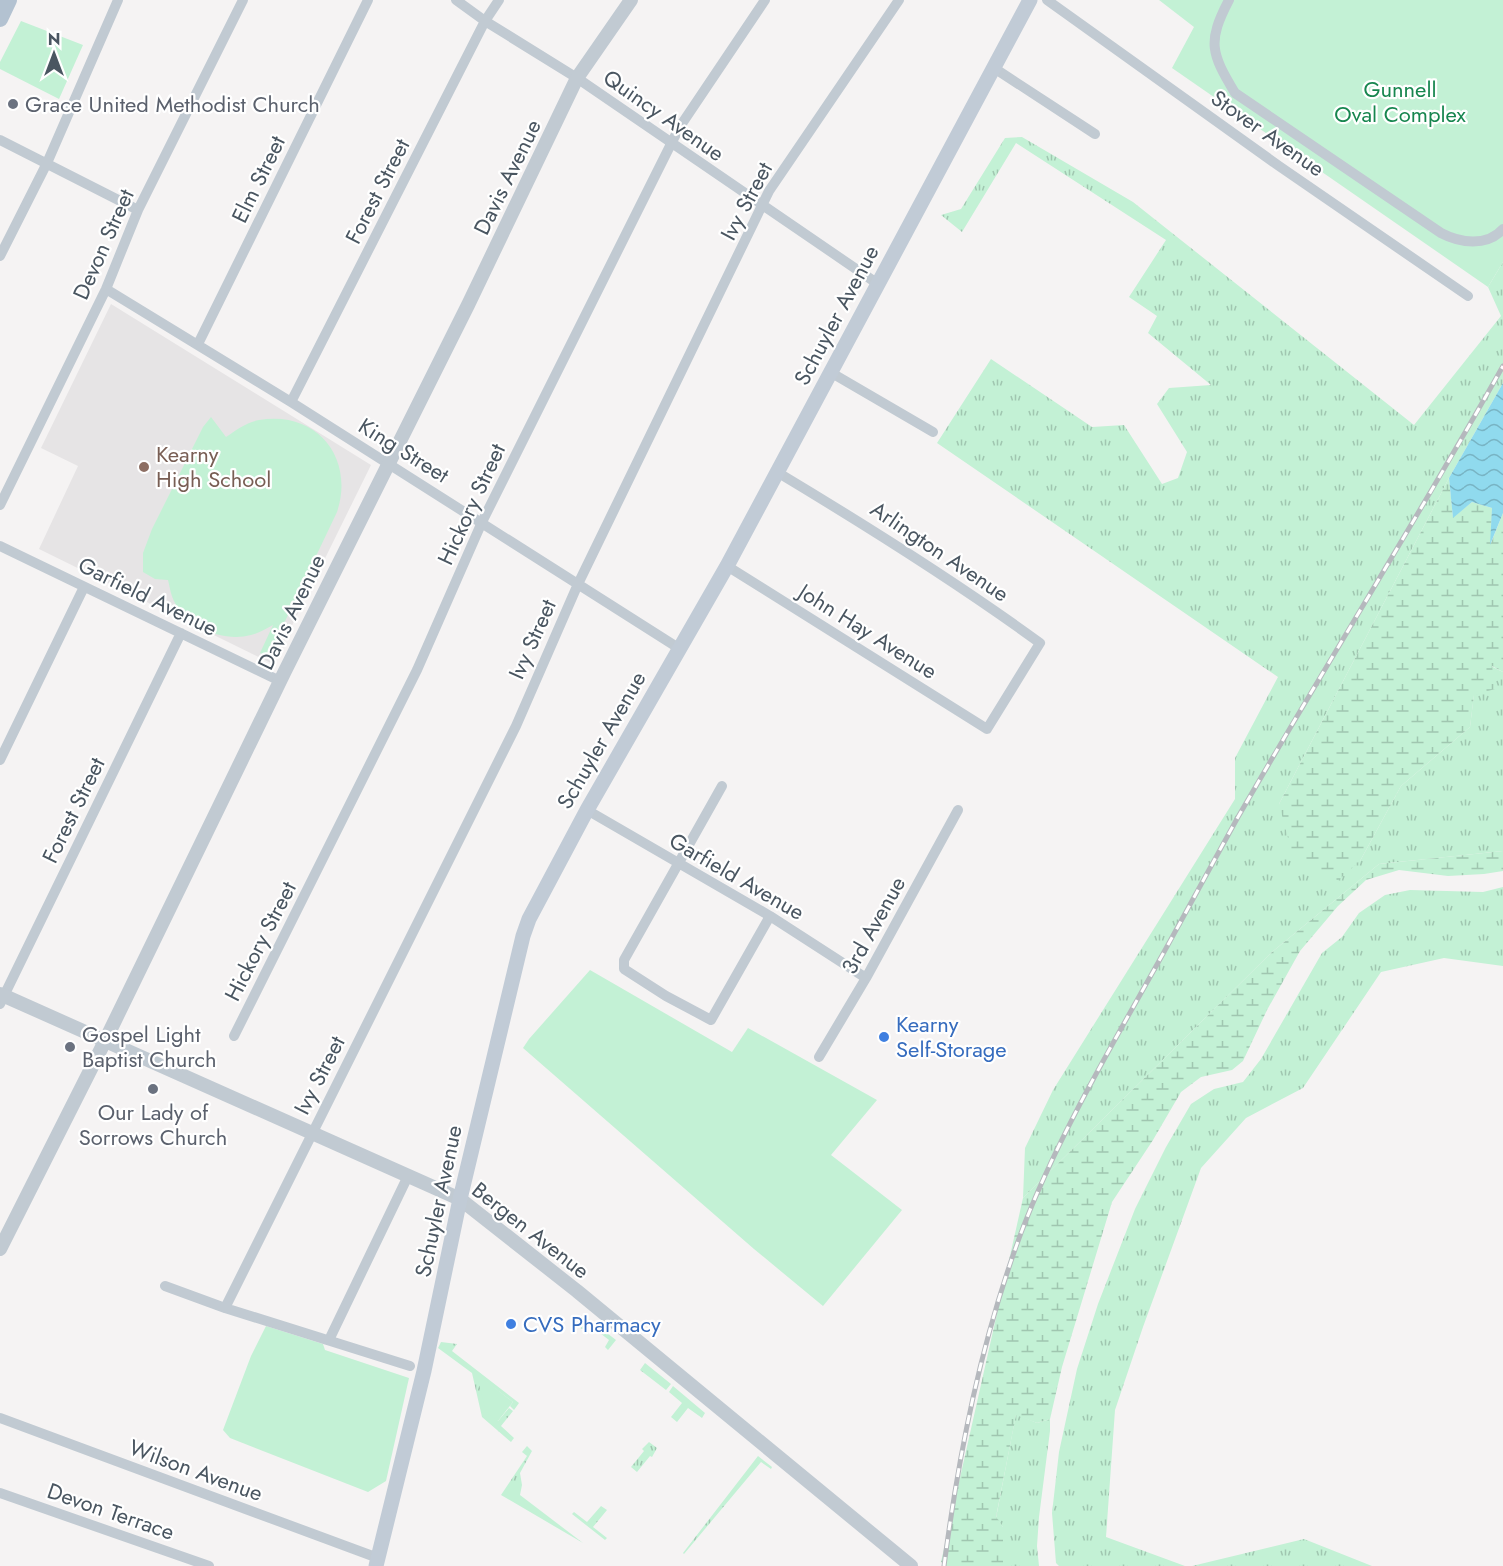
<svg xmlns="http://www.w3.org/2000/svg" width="1503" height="1566" font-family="Jost,sans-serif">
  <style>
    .education { fill: #e6e4e5 }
    .grass { fill: url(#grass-tufts) }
    .wetland { fill: url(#wetland-marsh) }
    .park { fill: #c3f1d5 }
    .water { fill: url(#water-waves) }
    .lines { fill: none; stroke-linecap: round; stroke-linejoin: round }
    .minor { stroke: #c1cad2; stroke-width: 10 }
    .tertiary { stroke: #c1cad2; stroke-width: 14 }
    .secondary { stroke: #c1cbd6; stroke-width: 15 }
    .primary { stroke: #b3c2d1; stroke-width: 16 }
    .rail-casing { stroke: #b5b8bd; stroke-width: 5 }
    .rail { stroke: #fff; stroke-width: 3; stroke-dasharray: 9; stroke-linecap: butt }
    .worship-dot { fill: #6b7280; stroke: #fff; stroke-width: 2 }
    .education-dot { fill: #8d6e63; stroke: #fff; stroke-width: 2 }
    .shop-dot { fill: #3f7fe0; stroke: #fff; stroke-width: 2 }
    .labels { text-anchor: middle; stroke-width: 4.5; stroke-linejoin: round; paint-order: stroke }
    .park-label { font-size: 22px; fill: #17864f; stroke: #fff }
    .worship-label { font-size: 22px; fill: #5b616d; stroke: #fff; text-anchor: start }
    .street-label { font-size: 22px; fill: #4a5661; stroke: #fff }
    .education-label { font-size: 22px; fill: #785e54; stroke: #fff; text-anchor: start }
    .shop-label { font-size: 22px; fill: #366cbe; stroke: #fff; text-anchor: start }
  </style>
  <defs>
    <pattern id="grass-tufts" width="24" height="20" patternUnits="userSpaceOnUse" patternTransform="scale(1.5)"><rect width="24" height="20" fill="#c3f1d5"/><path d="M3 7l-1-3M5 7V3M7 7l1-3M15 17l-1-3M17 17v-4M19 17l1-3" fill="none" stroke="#a0c6b0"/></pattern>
    <pattern id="wetland-marsh" width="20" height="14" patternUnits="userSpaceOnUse" patternTransform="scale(1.5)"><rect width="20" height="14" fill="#c3f1d5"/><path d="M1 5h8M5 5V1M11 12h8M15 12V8" fill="none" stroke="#a0c6b0"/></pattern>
    <pattern id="water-waves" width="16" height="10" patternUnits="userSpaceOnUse" patternTransform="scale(1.5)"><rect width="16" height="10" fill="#90daee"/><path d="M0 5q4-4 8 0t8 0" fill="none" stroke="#78b4c4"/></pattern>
  </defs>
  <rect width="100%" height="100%" fill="#f5f3f3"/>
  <path class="education" d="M111 304 371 465 273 664 39 549 78 466 41 448Z"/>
  <path class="grass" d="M1022 137 1133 202 1414 425 1501 316 1488 287 1503 262V383L1449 478 1279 804 1360 861 1401 786 1470 727 1474 694 1491 666 1503 672V851L1379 864 1272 952 1023 1198 1025 1148 1053 1090 1235 799V758L1278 677 937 443 991 359 1092 427 1124 425 1162 484 1178 478 1187 452 1157 404 1169 388 1211 385 1148 333 1157 316 1129 297 1166 240 1016 143 962 232 941 215 961 209 1005 138Z
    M1503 887V966L1444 958 1381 972 1303 1088 1246 1118 1201 1168 1143 1327 1115 1410 1106 1537 1185 1566H1059L1056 1563 1052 1513 1059 1452 1077 1369 1098 1304 1135 1209 1166 1147 1191 1104 1214 1089 1243 1082 1261 1059 1322 953 1342 937 1359 913 1385 895 1410 890 1483 892Z
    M586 1317 616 1340 608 1350 605 1347 609 1340 588 1324 584 1329H581L580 1325Z
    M441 1342 457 1344 452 1351 519 1403 514 1410 510 1406 513 1402 481 1378 498 1421 509 1408 513 1411 501 1426 514 1438 511 1442 482 1417 472 1373 438 1348Z
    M645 1363 671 1384 666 1390 640 1370Z
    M673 1386 705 1413 702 1418 688 1408 677 1422 671 1417 682 1403 669 1392Z
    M1016 1414 1037 1423 1050 1419V1431L1039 1517 1037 1546 1039 1566H1003V1527L996 1518Z
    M649 1442 657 1448 652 1457 650 1456 637 1472 631 1467 644 1451 642 1449Z
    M527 1446 532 1451 520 1473 522 1485 520 1495 583 1543 501 1495 527 1456 522 1452Z
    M758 1456 772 1467 771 1469 761 1462 684 1554 683 1553Z
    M601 1506 607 1510 593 1527 607 1538 605 1540 572 1514 574 1512 587 1522Z
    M1304 1539 1372 1566H1192Z"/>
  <path class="wetland" d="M1449 478 1453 517 1472 502 1492 508 1491 543 1503 513V672L1492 666 1495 689 1474 695 1470 727 1401 786 1360 861 1334 884 1293 857 1279 804Z
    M1503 851V871L1484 874 1448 876 1399 870 1366 880 1338 906 1300 951 1267 1010 1243 1061 1232 1070 1201 1077 1181 1092 1153 1140 1112 1202 1062 1367 1050 1419 1037 1423 1016 1415 996 1517 1003 1527V1566H946L941 1562 1023 1198 1272 952 1379 864Z"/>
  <path class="park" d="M1159 0H1503V262L1488 287 1172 68 1194 27Z
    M21 21 83 45 59 99 0 69V62Z
    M211 417 226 437C236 430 247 422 259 420 317 410 355 458 337 512L268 657 260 653 273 625C266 629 259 633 251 635 224 642 188 629 175 603 171 596 170 588 168 580L155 579 143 572V553L152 529 203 427Z
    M590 970 732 1052 748 1028 877 1100 831 1155 902 1210 823 1306 754 1249 523 1048 529 1039Z
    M266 1326 323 1344 325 1350 409 1378 386 1481 368 1492 230 1438 223 1430 251 1356Z
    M481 1377 513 1402 498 1421 486 1412 478 1380Z"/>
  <path class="water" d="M1503 383V513L1490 545 1492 508 1472 502 1453 518 1449 478Z"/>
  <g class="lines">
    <path class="minor" d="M456 0 485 21 577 78 878 284
      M1047 0 1279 166 1468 296
      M1229 0C1207 42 1211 53 1235 93L1441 233C1460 243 1487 247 1503 229
      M994 68 1095 134
      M0 140 138 210
      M0 256 47 163 118 0
      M106 289 291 402 680 649
      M198 344 368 0
      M830 372 933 432
      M291 402 485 21 499 0
      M0 505 106 289 138 210 243 0
      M0 546 280 681
      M727 566 987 729 1040 643C955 581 867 526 777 472
      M0 760 84 587
      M722 786 624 960V969L666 996 711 1020 770 916
      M587 810 770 916 866 978
      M0 1004 181 633
      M234 1036 417 670 482 522 679 128 765 0
      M819 1057 866 978 958 810
      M165 1286 225 1308 410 1366
      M225 1308 516 726 578 584 769 191 899 0
      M329 1340 408 1176
      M0 1418 378 1558
      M0 1493 209 1566"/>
    <path class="tertiary" d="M0 994 460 1199 577 1291 911 1566
      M0 1249 105 1041 285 671 468 305 577 78 631 0"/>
    <path class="secondary" d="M376 1566 424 1371 460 1199 523 936 529 919 587 810 727 566 1030 0"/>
    <path class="primary" d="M0 19 9 0"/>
    <g class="rail-casing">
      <path id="rail" d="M944 1566C959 1452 981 1341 1021 1233 1058 1135 1113 1044 1164 952 1189 907 1213 862 1238 817 1325 666 1418 518 1503 366"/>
    </g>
    <use href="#rail" class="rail"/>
  </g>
  <g class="worship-dot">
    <circle cx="13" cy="104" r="6"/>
    <circle cx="70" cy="1047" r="6"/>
    <circle cx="153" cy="1089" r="6"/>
  </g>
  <circle class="education-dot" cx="144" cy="467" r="6"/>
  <g class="shop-dot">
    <circle cx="884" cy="1037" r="6"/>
    <circle cx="511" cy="1324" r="6"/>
  </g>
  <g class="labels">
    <g class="park-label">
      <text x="1400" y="97">Gunnell<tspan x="1400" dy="25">Oval Complex</tspan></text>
    </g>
    <g class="worship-label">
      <text x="25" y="112">Grace United Methodist Church</text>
      <text x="82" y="1042">Gospel Light<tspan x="82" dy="25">Baptist Church</tspan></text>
      <text x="153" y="1120" text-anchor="middle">Our Lady of<tspan x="153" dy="25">Sorrows Church</tspan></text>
    </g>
    <g class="street-label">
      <text transform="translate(664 115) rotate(35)" y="8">Quincy Avenue</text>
      <text transform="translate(1268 133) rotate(35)" y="8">Stover Avenue</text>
      <text transform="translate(507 177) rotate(-64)" y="8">Davis Avenue</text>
      <text transform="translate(258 179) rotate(-64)" y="8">Elm Street</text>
      <text transform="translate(377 191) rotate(-63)" y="8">Forest Street</text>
      <text transform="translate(746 201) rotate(-62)" y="8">Ivy Street</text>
      <text transform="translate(103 244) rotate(-66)" y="8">Devon Street</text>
      <text transform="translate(836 315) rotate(-62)" y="8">Schuyler Avenue</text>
      <text transform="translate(404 450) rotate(32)" y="8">King Street</text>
      <text transform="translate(471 504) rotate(-65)" y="8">Hickory Street</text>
      <text transform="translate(940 551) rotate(34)" y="8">Arlington Avenue</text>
      <text transform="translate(148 596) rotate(26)" y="8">Garfield Avenue</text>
      <text transform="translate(291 612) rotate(-64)" y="8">Davis Avenue</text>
      <text transform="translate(868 631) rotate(32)" y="8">John Hay Avenue</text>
      <text transform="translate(532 639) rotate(-66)" y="8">Ivy Street</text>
      <text transform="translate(601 740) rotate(-60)" y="8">Schuyler Avenue</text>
      <text transform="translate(73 810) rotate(-64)" y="8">Forest Street</text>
      <text transform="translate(737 876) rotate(30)" y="8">Garfield Avenue</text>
      <text transform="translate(873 925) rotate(-61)" y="8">3rd Avenue</text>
      <text transform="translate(260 941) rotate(-63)" y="8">Hickory Street</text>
      <text transform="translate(319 1075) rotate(-63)" y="8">Ivy Street</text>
      <text transform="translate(438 1201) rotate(-78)" y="8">Schuyler Avenue</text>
      <text transform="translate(531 1230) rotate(38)" y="8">Bergen Avenue</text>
      <text transform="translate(196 1470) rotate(20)" y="8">Wilson Avenue</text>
      <text transform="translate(111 1511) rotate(19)" y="8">Devon Terrace</text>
    </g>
    <g class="education-label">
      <text x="156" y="462">Kearny<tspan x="156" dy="25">High School</tspan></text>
    </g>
    <g class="shop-label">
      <text x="896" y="1032">Kearny<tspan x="896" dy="25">Self-Storage</tspan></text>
      <text x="523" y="1332">CVS Pharmacy</text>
    </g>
  </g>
  <g transform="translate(54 54)" stroke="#ffffff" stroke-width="4.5" paint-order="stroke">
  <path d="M0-4.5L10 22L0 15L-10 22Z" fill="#4a5661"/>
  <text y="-9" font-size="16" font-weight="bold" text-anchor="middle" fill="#4a5661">N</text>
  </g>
</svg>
